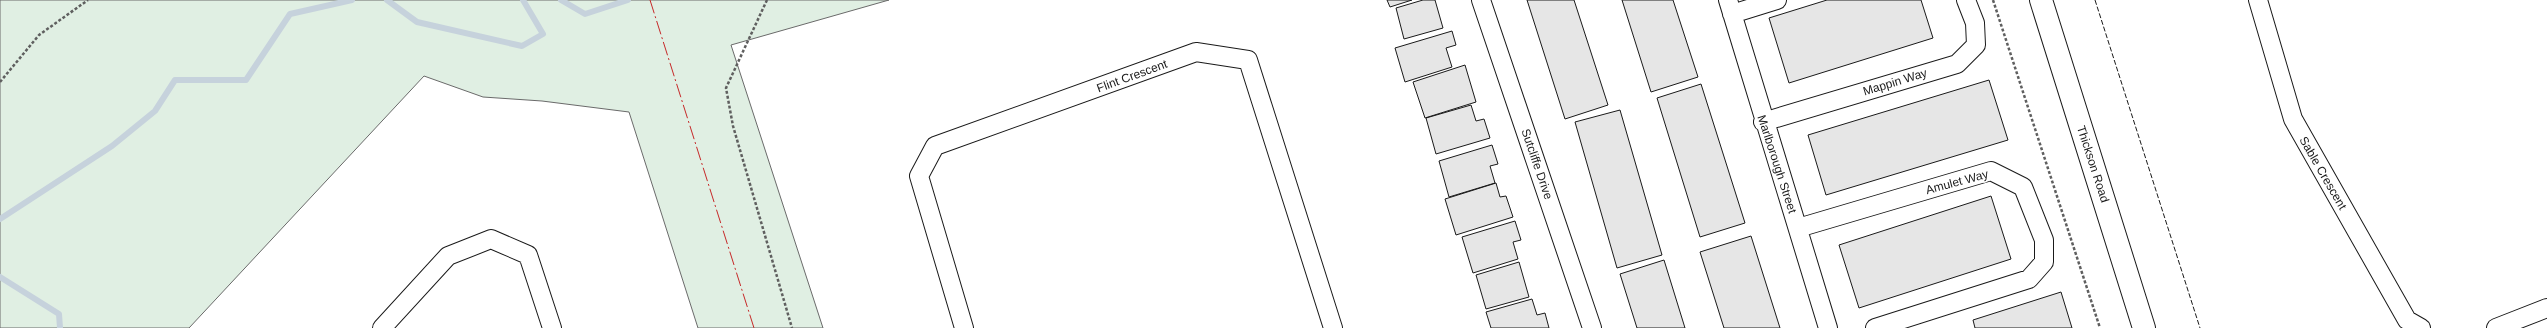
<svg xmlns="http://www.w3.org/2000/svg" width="2547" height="328" font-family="Arial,sans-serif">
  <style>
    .green { fill: #e0efe3; stroke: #6a6a6a }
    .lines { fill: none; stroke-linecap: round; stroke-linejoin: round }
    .stream { stroke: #c6d2dc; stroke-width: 6 }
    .building { fill: #e6e6e6; stroke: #1a1a1a }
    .street-casing { stroke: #1a1a1a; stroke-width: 20 }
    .secondary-casing { stroke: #1a1a1a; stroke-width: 24 }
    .path { stroke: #5f5f5f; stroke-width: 2.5; stroke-dasharray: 3 2; stroke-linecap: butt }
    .street { stroke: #fff; stroke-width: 18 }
    .secondary { stroke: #fff; stroke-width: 22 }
    .fence { stroke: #1a1a1a; stroke-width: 1; stroke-dasharray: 5 2; stroke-linecap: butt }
    .power { stroke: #c62828; stroke-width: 1; stroke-dasharray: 14 3 2 3; stroke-linecap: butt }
    .labels { text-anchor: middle; stroke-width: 3; stroke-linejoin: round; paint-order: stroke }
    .street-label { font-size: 12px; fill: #1a1a1a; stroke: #fff }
  </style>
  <rect width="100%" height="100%" fill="#fff"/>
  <path class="green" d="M0 0H889L731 45 823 328H698L629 112 542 101 483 97 424 76 189 328H0Z"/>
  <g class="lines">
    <path class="stream" d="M387 0 417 22 522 46 543 34 523 0
      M561 0 585 14 628 0
      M0 219 112 146 155 111 175 80H246L290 14 352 0
      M0 277 59 314 60 328"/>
  </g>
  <path class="building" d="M1387 0H1412L1390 7Z
    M1423 0H1435L1443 28 1404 39 1396 8Z
    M1527 0H1574L1608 105 1565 119Z
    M1622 0H1673L1698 77 1651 92Z
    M1827 0H1921L1933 38 1789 83 1769 18Z
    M1452 31 1456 45 1446 48 1452 67 1405 82 1395 48Z
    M1465 65 1476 102 1425 118 1413 82Z
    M1989 80 2008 140 1826 195 1808 135Z
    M1701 84 1745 223 1700 237 1657 98Z
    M1471 105 1476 121 1484 119 1490 138 1436 154 1426 118Z
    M1620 110 1662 255 1617 268 1575 122Z
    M1492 145 1498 164 1490 166 1495 183 1449 197 1439 161Z
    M1496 183 1500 197 1506 196 1513 217 1456 235 1445 199Z
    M1991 196 2011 259 1859 308 1839 245Z
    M1515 221 1521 240 1513 242 1518 259 1473 273 1462 237Z
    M1751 236 1780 328H1724L1700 252Z
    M1664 260 1685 328H1637L1620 274Z
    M1519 262 1529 297 1486 309 1476 275Z
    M2061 292 2072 328H1975L1973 320Z
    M1532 299 1537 315 1545 313 1549 328H1491L1486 312Z"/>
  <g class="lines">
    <g class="street-casing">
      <path id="street" d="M1481 0 1592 328
        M1728 0 1828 328
        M2258 0 2293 119 2407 320 2421 328
        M1732 14 1777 0
        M1763 122 1957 64 1976 45 1975 23 1966 0
        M1798 228 1991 171 2023 187 2044 240V262L2029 279 1875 328
        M382 328 448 256 491 239 528 255 552 328
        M964 328 919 176 935 146 1196 52 1248 60 1333 328
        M2496 328 2547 308"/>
    </g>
    <g class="secondary-casing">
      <path id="secondary" d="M2041 0 2144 328"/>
    </g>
    <path class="path" d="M767 0 726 88 733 126 792 328
      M1993 0 2100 328
      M0 82 39 35 88 0"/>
    <use href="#street" class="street"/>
    <use href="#secondary" class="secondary"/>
    <path class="fence" d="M2095 0 2200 328"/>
    <path class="power" d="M650 0 754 328"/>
  </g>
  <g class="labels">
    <g class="street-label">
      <text transform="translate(1132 76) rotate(-20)" y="4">Flint Crescent</text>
      <text transform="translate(1895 82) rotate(-17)" y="4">Mappin Way</text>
      <text transform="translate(1537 164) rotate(71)" y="4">Sutcliffe Drive</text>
      <text transform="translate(1777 164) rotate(72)" y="4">Marlborough Street</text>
      <text transform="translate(2093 164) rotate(72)" y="4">Thickson Road</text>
      <text transform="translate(2323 173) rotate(60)" y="4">Sable Crescent</text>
      <text transform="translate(1957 182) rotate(-15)" y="4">Amulet Way</text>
    </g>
  </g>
</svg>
